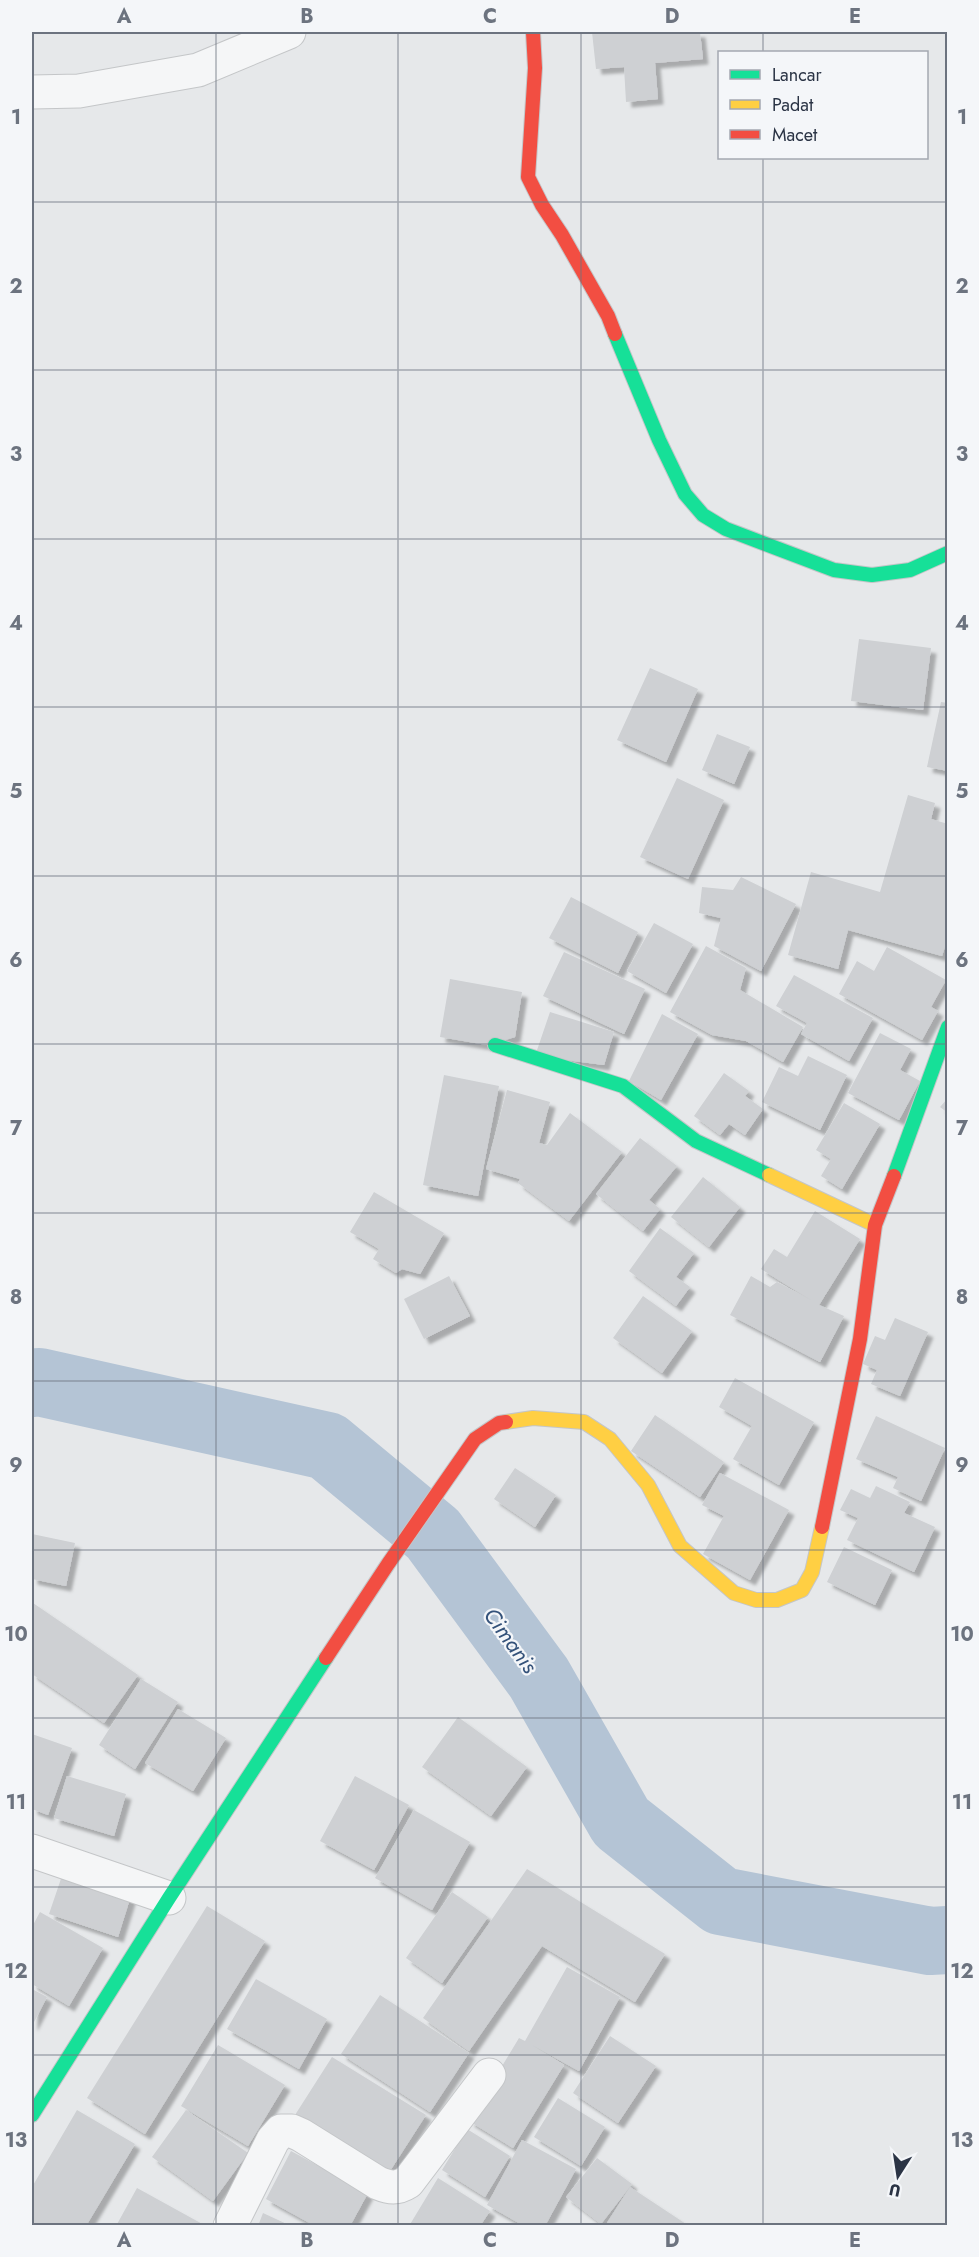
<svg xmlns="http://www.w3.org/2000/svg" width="979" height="2257" font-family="Jost,sans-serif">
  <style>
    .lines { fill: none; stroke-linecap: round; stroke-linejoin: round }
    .river { stroke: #b4c4d5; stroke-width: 68 }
    .building { fill: #ced0d3; filter: url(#shadow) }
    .street-casing { stroke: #c4c6c8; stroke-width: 35 }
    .fast-casing { stroke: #c4c6c8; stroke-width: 16 }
    .slow-casing { stroke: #c4c6c8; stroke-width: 16 }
    .jam-casing { stroke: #c4c6c8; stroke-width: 16 }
    .street { stroke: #f5f6f7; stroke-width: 33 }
    .fast { stroke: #16e098; stroke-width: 14 }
    .slow { stroke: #ffcf43; stroke-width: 14 }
    .jam { stroke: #f24e42; stroke-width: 14 }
    .grid { fill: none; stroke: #6c737f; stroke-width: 1.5; stroke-opacity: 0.55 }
    .labels { text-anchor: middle; stroke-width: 4.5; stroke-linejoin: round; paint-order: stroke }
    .water-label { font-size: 22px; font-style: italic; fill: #34527a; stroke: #f4f6f9 }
    .neatline { fill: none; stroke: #6c737f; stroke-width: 2 }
    .grid-label { font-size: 20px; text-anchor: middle; font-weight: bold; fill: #6c737f }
  </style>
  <defs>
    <filter id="shadow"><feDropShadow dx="5.5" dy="5.5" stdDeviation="1.5" flood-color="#0004"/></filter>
  </defs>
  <rect width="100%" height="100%" fill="#e6e8ea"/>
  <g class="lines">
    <path class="river" d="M32 1383 39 1382 327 1446 433 1534 539 1678 621 1822 721 1901 930 1941 948 1940"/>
  </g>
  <path class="building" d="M592 32H700L703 59 655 63 658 99 626 102 624 67 596 69Z
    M859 639 931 648 923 710 851 701Z
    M650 668 698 689 666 762 617 740Z
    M941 702 948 703V771L927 767Z
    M717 734 750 747 734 784 702 770Z
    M677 778 724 800 688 879 640 857Z
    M908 795 935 803 931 819 948 824V937L942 956 848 930 838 969 788 955 811 872 880 892Z
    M741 877 796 904 761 971 714 946 721 918 699 913 702 887 733 890Z
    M571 897 638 932 618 973 549 938Z
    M654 923 693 944 666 993 627 971Z
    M706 946 746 968 740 990 803 1027 783 1062 746 1041 712 1035 670 1012Z
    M887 947 946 980 931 1007 938 1011 922 1040 839 994 857 961 874 971Z
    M564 952 645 989 624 1034 543 996Z
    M794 975 873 1018 849 1061 801 1034 807 1023 776 1006Z
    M450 979 522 992 515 1037 487 1045 440 1037Z
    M550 1012 614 1032 604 1065 535 1056Z
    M662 1014 698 1034 661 1100 629 1081Z
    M880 1033 911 1049 900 1070 920 1081 899 1120 848 1093Z
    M808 1056 847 1075 820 1130 762 1102 779 1067 798 1076Z
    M724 1073 749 1091 745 1096 763 1109 745 1135 729 1124 720 1135 694 1116Z
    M444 1075 499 1086 478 1196 423 1185Z
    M507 1090 550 1102 539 1143 547 1145 570 1113 622 1152 569 1221 518 1183 520 1179 486 1169Z
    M948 1098V1113L940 1107Z
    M844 1103 880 1124 842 1189 821 1176 831 1159 816 1150Z
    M640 1138 677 1166 649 1200 660 1209 643 1231 596 1194Z
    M703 1177 740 1207 709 1247 671 1217Z
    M374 1192 444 1233 420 1274 402 1269 396 1273 373 1259 379 1249 350 1232Z
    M815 1211 860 1239 819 1305 844 1316 820 1362 730 1315 751 1276 770 1287 777 1282 811 1300 761 1269 774 1249 787 1257Z
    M660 1228 694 1253 676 1277 690 1287 676 1306 629 1271Z
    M449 1276 470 1316 424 1339 404 1299Z
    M643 1296 692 1331 662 1373 613 1338Z
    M895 1318 928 1332 900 1396 871 1384 877 1370 863 1364 875 1336 885 1340Z
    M735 1378 814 1422 779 1485 733 1459 752 1426 719 1407Z
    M655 1415 724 1462 700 1497 631 1451Z
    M876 1416 945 1448 921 1501 893 1488 898 1477 856 1459Z
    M515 1468 556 1495 535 1527 494 1499Z
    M720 1473 789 1510 750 1580 703 1554 724 1516 702 1505Z
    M876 1486 910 1502 904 1513 935 1527 914 1572 847 1540 858 1518 840 1510 851 1489 870 1498Z
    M32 1534 75 1543 66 1586 32 1579Z
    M844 1547 892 1570 875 1605 827 1582Z
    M33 1603 138 1675 104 1723 32 1674Z
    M141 1679 178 1702 135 1769 99 1745Z
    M178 1709 226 1738 193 1791 145 1763Z
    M458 1717 527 1767 491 1816 422 1767Z
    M32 1734 72 1748 48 1815 32 1809Z
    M67 1776 126 1794 114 1836 54 1818Z
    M355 1776 409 1805 374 1870 320 1841Z
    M414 1810 470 1842 432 1910 375 1878Z
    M66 1864 134 1886 118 1937 49 1914Z
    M527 1869 665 1954 635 2002 542 1946 469 2051 423 2018Z
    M452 1892 488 1917 442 1983 406 1958Z
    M207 1906 265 1941 145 2134 87 2098Z
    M40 1912 103 1948 69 2006 32 1984V1927Z
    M567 1967 620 1997 579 2071 532 2045 564 2065 513 2148 469 2121 519 2038 525 2041Z
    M256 1979 327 2019 299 2069 227 2029Z
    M32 1989 47 1997 32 2026Z
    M380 1995 469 2053 430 2112 341 2054Z
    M610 2036 656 2066 618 2123 573 2093Z
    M218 2045 285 2085 248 2146 181 2106Z
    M332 2057 426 2115 388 2174 295 2115Z
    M558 2098 605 2127 581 2166 534 2137Z
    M77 2110 135 2144 86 2226H32V2187Z
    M186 2110 248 2153 213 2201 152 2157Z
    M467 2129 510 2156 485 2197 442 2170Z
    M522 2140 576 2169 545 2226H524L487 2205Z
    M291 2151 368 2193 350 2226H315L266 2199Z
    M597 2158 632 2184 601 2224 566 2197Z
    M438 2178 490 2211 480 2226H409Z
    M630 2187 686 2224 685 2226H605Z
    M137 2188 206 2226H116Z
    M263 2213 291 2226H258Z"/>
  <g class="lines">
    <g class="street-casing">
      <path id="street" d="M32 92 79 91 198 70 289 32
        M32 1851 169 1898
        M230 2226 273 2140 281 2131H292L301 2135 378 2183C390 2188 397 2189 408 2182L489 2075"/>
    </g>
    <g class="fast-casing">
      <path id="fast" d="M615 334 659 440 685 494 703 515 726 529 834 570 872 575 910 570 948 553
        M495 1045 623 1086 696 1141 769 1175
        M894 1176 948 1027
        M32 2115 169 1898 326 1658"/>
    </g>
    <g class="slow-casing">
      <path id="slow" d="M769 1175 875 1225
        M506 1422 533 1418 584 1422 610 1439 648 1485 680 1546 734 1593 756 1600H777L802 1590 812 1572 822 1527"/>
    </g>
    <g class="jam-casing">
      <path id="jam" d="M533 32 535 68 528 177 542 205 562 235 608 316 615 334
        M822 1527 860 1339 875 1225 894 1176
        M326 1658 388 1564 475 1439 499 1423 506 1422"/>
    </g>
    <use href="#street" class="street"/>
    <use href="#fast" class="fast"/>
    <use href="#slow" class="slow"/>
    <use href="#jam" class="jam"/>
  </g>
  <path class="grid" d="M216 32V2226M398 32V2226M581 32V2226M763 32V52M763 158V2226M32 202H948M32 370H948M32 539H948M32 707H948M32 876H948M32 1044H948M32 1213H948M32 1381H948M32 1550H948M32 1718H948M32 1887H948M32 2055H948"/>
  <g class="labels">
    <g class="water-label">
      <text transform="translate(511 1640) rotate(54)" y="8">Cimanis</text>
    </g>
  </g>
  <rect width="979" height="2257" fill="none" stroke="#f4f6f9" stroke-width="66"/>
  <rect x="718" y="51" width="210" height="108" fill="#f4f6f9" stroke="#a4a8b1" stroke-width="1.5"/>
  <rect x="730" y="70" width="30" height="9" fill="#16e098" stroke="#a4a8b1" stroke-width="1.5"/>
  <text x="772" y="81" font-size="18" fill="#2b3445">Lancar</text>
  <rect x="730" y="100" width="30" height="9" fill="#ffcf43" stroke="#a4a8b1" stroke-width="1.5"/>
  <text x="772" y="111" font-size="18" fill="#2b3445">Padat</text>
  <rect x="730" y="130" width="30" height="9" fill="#f24e42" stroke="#a4a8b1" stroke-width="1.5"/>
  <text x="772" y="141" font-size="18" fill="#2b3445">Macet</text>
  <g transform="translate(898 2176) rotate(192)" stroke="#f4f6f9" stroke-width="4.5" paint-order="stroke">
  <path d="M0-4.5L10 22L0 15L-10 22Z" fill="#2b3445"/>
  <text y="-9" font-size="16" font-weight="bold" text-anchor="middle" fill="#2b3445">U</text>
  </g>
  <rect x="33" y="33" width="913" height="2191" class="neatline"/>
  <g class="grid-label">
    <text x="124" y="23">A</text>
    <text x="307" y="23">B</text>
    <text x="490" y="23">C</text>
    <text x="672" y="23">D</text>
    <text x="855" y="23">E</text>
    <text x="16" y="124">1</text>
    <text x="962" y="124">1</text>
    <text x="16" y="293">2</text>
    <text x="962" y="293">2</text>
    <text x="16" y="461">3</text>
    <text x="962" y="461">3</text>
    <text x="16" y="630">4</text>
    <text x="962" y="630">4</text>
    <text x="16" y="798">5</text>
    <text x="962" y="798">5</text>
    <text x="16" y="967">6</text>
    <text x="962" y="967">6</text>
    <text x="16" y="1135">7</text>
    <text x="962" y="1135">7</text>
    <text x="16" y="1304">8</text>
    <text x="962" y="1304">8</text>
    <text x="16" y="1472">9</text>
    <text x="962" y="1472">9</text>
    <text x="16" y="1641">10</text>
    <text x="962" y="1641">10</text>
    <text x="16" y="1809">11</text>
    <text x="962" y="1809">11</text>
    <text x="16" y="1978">12</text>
    <text x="962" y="1978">12</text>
    <text x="16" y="2147">13</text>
    <text x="962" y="2147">13</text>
    <text x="124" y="2247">A</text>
    <text x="307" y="2247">B</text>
    <text x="490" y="2247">C</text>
    <text x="672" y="2247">D</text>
    <text x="855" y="2247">E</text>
  </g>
</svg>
